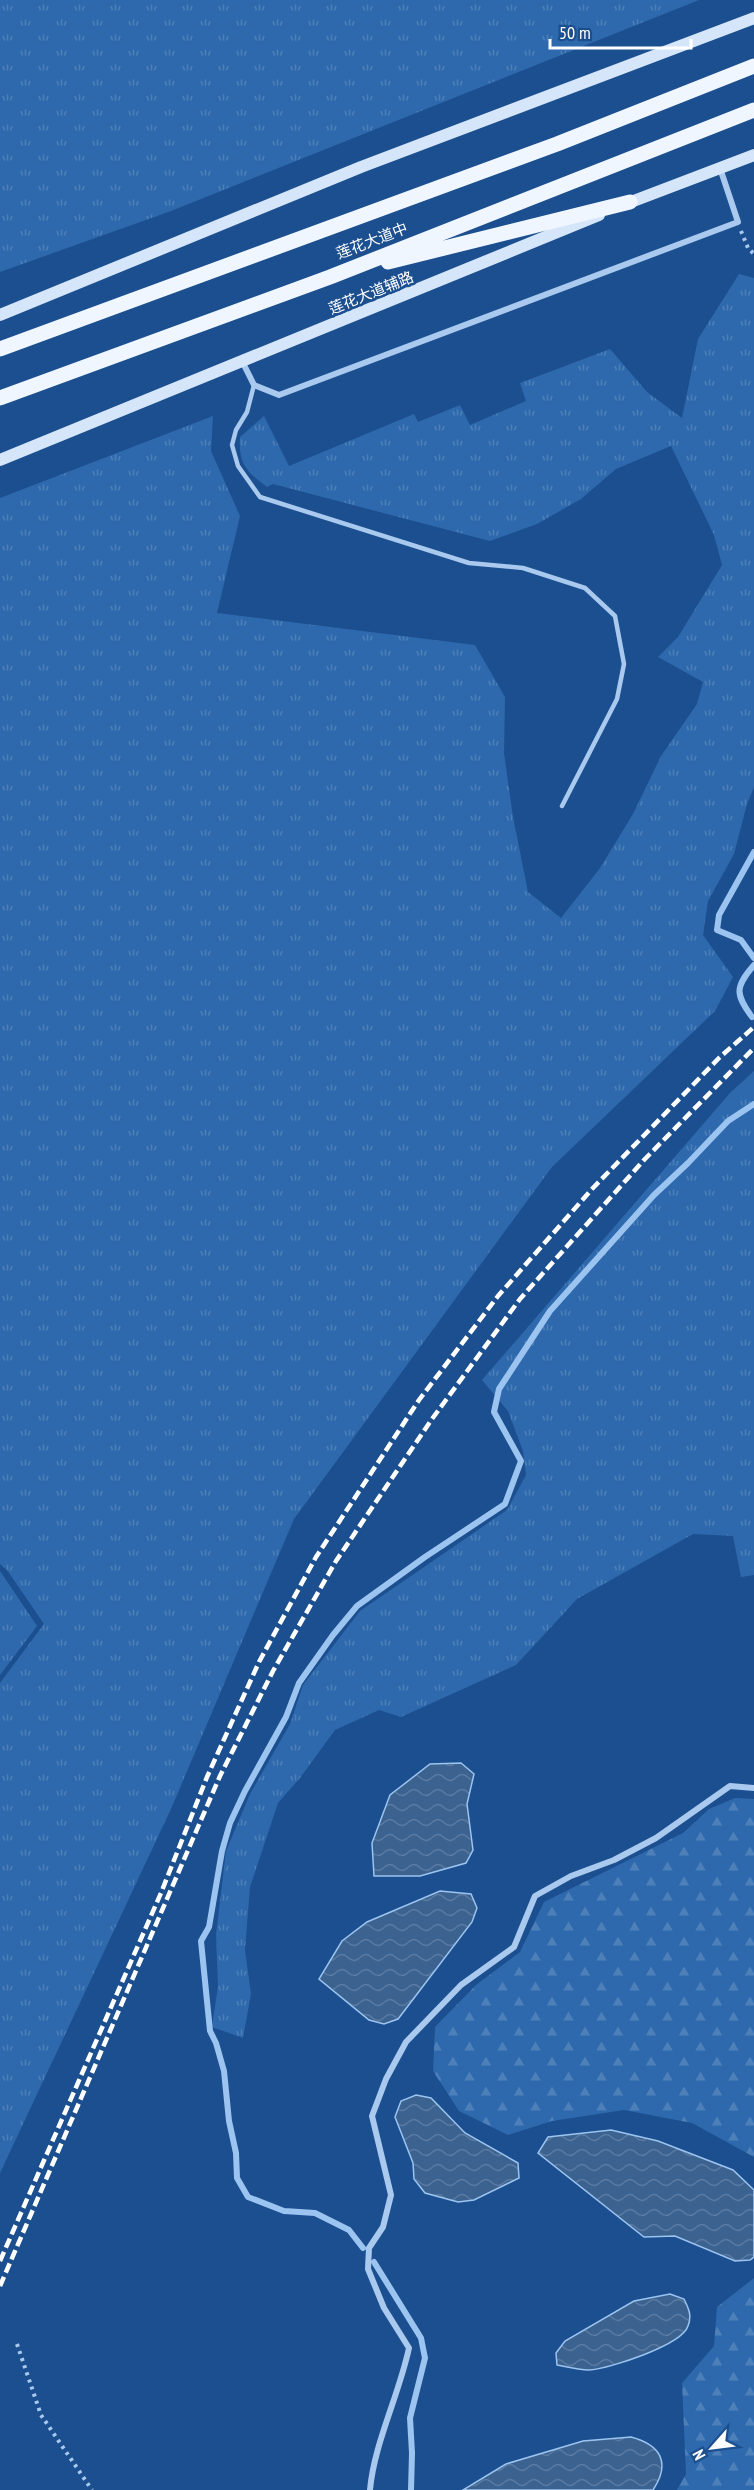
<svg xmlns="http://www.w3.org/2000/svg" width="754" height="2490" font-family="'PT Sans Narrow','Noto Sans SC',sans-serif">
  <style>
    .grass { fill: url(#grass-tufts) }
    .forest { fill: url(#forest-firs) }
    .water { fill: url(#water-waves); stroke: #9cc4f0; stroke-width: 1.5 }
    .lines { fill: none; stroke-linecap: round; stroke-linejoin: round }
    .stream { stroke: #9cc4f0; stroke-width: 6 }
    .path { stroke: #a9c9ee; stroke-width: 4; stroke-dasharray: 3 4.5; stroke-linecap: butt }
    .lane { stroke: #a9c9ee; stroke-width: 4.5 }
    .street { stroke: #a9c9ee; stroke-width: 6 }
    .secondary { stroke: #d6e6fa; stroke-width: 12 }
    .primary { stroke: #f0f6ff; stroke-width: 15 }
    .rail { stroke: #fff; stroke-width: 4.5; stroke-dasharray: 10 4.5; stroke-linecap: butt }
    .labels { text-anchor: middle; stroke-width: 5; stroke-linejoin: round; paint-order: stroke }
    .street-label { font-size: 15px; fill: #fff; stroke: #1b4f8f }
  </style>
  <defs>
    <pattern id="grass-tufts" width="24" height="20" patternUnits="userSpaceOnUse" patternTransform="scale(1.5)"><rect width="24" height="20" fill="#2e69ad"/><path d="M3 7l-1-3M5 7V3M7 7l1-3M15 17l-1-3M17 17v-4M19 17l1-3" fill="none" stroke="#4d80b9"/></pattern>
    <pattern id="forest-firs" width="22" height="20" patternUnits="userSpaceOnUse" patternTransform="scale(1.5)"><rect width="22" height="20" fill="#2e69ad"/><path d="M5 1l3.5 6h-7zM16 11l3.5 6h-7z" fill="#4d80b9"/></pattern>
    <pattern id="water-waves" width="16" height="10" patternUnits="userSpaceOnUse" patternTransform="scale(1.5)"><rect width="16" height="10" fill="#3c6290"/><path d="M0 5q4-4 8 0t8 0" fill="none" stroke="#597aa1"/></pattern>
  </defs>
  <rect width="100%" height="100%" fill="#1b4f8f"/>
  <path class="grass" d="M0 0H699L171 211 0 272Z
    M739 274 754 278V787L747 804 734 854 708 901 703 935 733 977 715 1011 552 1167 294 1519 171 1809 0 2173V1683L44 1624 7 1570 0 1564V498L213 416 211 451 240 516 217 613 475 645 505 697 504 753 513 817 528 892 561 918 600 868 633 814 661 756 697 704 703 682 658 657 678 637 722 565 714 535 671 446 616 469 581 499 537 524 490 541 273 484 267 487C247 472 238 464 240 437L264 416 289 466 414 414 418 422 460 405 470 425 526 401 520 383 610 349 647 392 682 418 698 339Z
    M754 1071V1575L741 1577 733 1536 693 1534 577 1599 516 1665 401 1717 379 1710 335 1730 300 1778 278 1803 250 1887 245 1950 251 1994 243 2038 212 2027 218 1986 216 1935 226 1851 250 1794 290 1724 303 1685 360 1611 507 1510 526 1475 523 1451 508 1411 482 1380 730 1093Z
    M0 1571 37 1626 0 1675Z"/>
  <path class="forest" d="M735 1798 754 1799V2157L692 2123 624 2110 552 2121 508 2135 459 2111 433 2071 435 2027 476 1985 520 1952 544 1902 683 1833 709 1809Z
    M754 2278V2490H677L686 2474 682 2383 714 2346 717 2307Z"/>
  <path class="water" d="M461 1763 474 1774 467 1804 473 1850 466 1863 420 1876H374L372 1843 390 1795 430 1764Z
    M440 1891 471 1894 477 1908 472 1922 398 2019 384 2024 369 2020 319 1979 342 1941 367 1922Z
    M416 2095 431 2098 465 2133 518 2163 519 2178 474 2200 458 2202 425 2193 414 2179 413 2163 395 2117 401 2101Z
    M611 2130 658 2141 733 2170 754 2190V2257L750 2260 735 2261 675 2236 644 2237 538 2153 548 2137Z
    M670 2294 684 2299C689 2309 692 2316 688 2326 682 2345 609 2369 589 2370 578 2370 567 2367 557 2365L556 2353 565 2341 634 2301Z
    M631 2437C661 2445 671 2463 653 2490H463L506 2464 583 2441Z"/>
  <g class="lines">
    <path class="stream" d="M754 852 719 915 717 930 741 940 754 958
      M752 1017C735 994 735 987 754 965
      M363 2248 349 2230 315 2213 284 2211 248 2197 237 2178 236 2153 229 2121 224 2071 216 2043 210 2031 201 1941 209 1927 222 1851 230 1823 245 1791 286 1717 299 1683 333 1635 357 1606 425 1557 505 1504 521 1461 494 1412 499 1389 550 1311 654 1195 688 1163 728 1121 754 1104
      M374 2262 421 2338 425 2358 410 2418 412 2453 411 2490"/>
    <path class="path" d="M741 231 748 248 754 254
      M17 2344 41 2415 92 2490"/>
    <path class="lane" d="M254 385 247 412 236 430 232 445 238 466 260 497 469 563 523 568 585 588 615 616 624 664 617 699 562 806"/>
    <path class="street" d="M242 361 254 385 279 395 738 222 720 168
      M370 2490C374 2444 399 2395 409 2348L384 2308 368 2269 369 2248 383 2227 391 2195 372 2116 386 2079 406 2042 461 1985 514 1947 535 1896 571 1876 614 1860 656 1838 730 1786 754 1788"/>
    <path class="secondary" d="M623 205 754 155
      M0 315 361 167 754 18
      M0 460 599 215"/>
    <path class="primary" d="M388 262 630 202
      M0 349 557 144 754 66
      M0 398 330 277 754 110"/>
    <path class="rail" d="M0 2261 161 1893 207 1777 259 1662 316 1557 419 1400 498 1296 592 1189 719 1058 754 1027
      M0 2286 220 1776 273 1671 336 1561 432 1419 520 1299 644 1160 754 1048"/>
  </g>
  <g class="labels">
    <g class="street-label">
      <text transform="translate(372 241) rotate(-21)" y="5">莲花大道中</text>
      <text transform="translate(371 293) rotate(-22)" y="5">莲花大道辅路</text>
    </g>
  </g>
  <g transform="translate(712 2448) rotate(242)" stroke="#1b4f8f" stroke-width="4.5" paint-order="stroke">
  <path d="M0-4.5L10 22L0 15L-10 22Z" fill="#ffffff"/>
  <text y="-9" font-size="16" font-weight="bold" text-anchor="middle" fill="#ffffff">N</text>
  </g>
  <path d="M550 39v9h141v-9" fill="none" stroke="#ffffff" stroke-width="3"/>
  <text x="559" y="39" font-size="18" fill="#ffffff" stroke="#1b4f8f" stroke-width="4.5" paint-order="stroke">50 m</text>
</svg>
